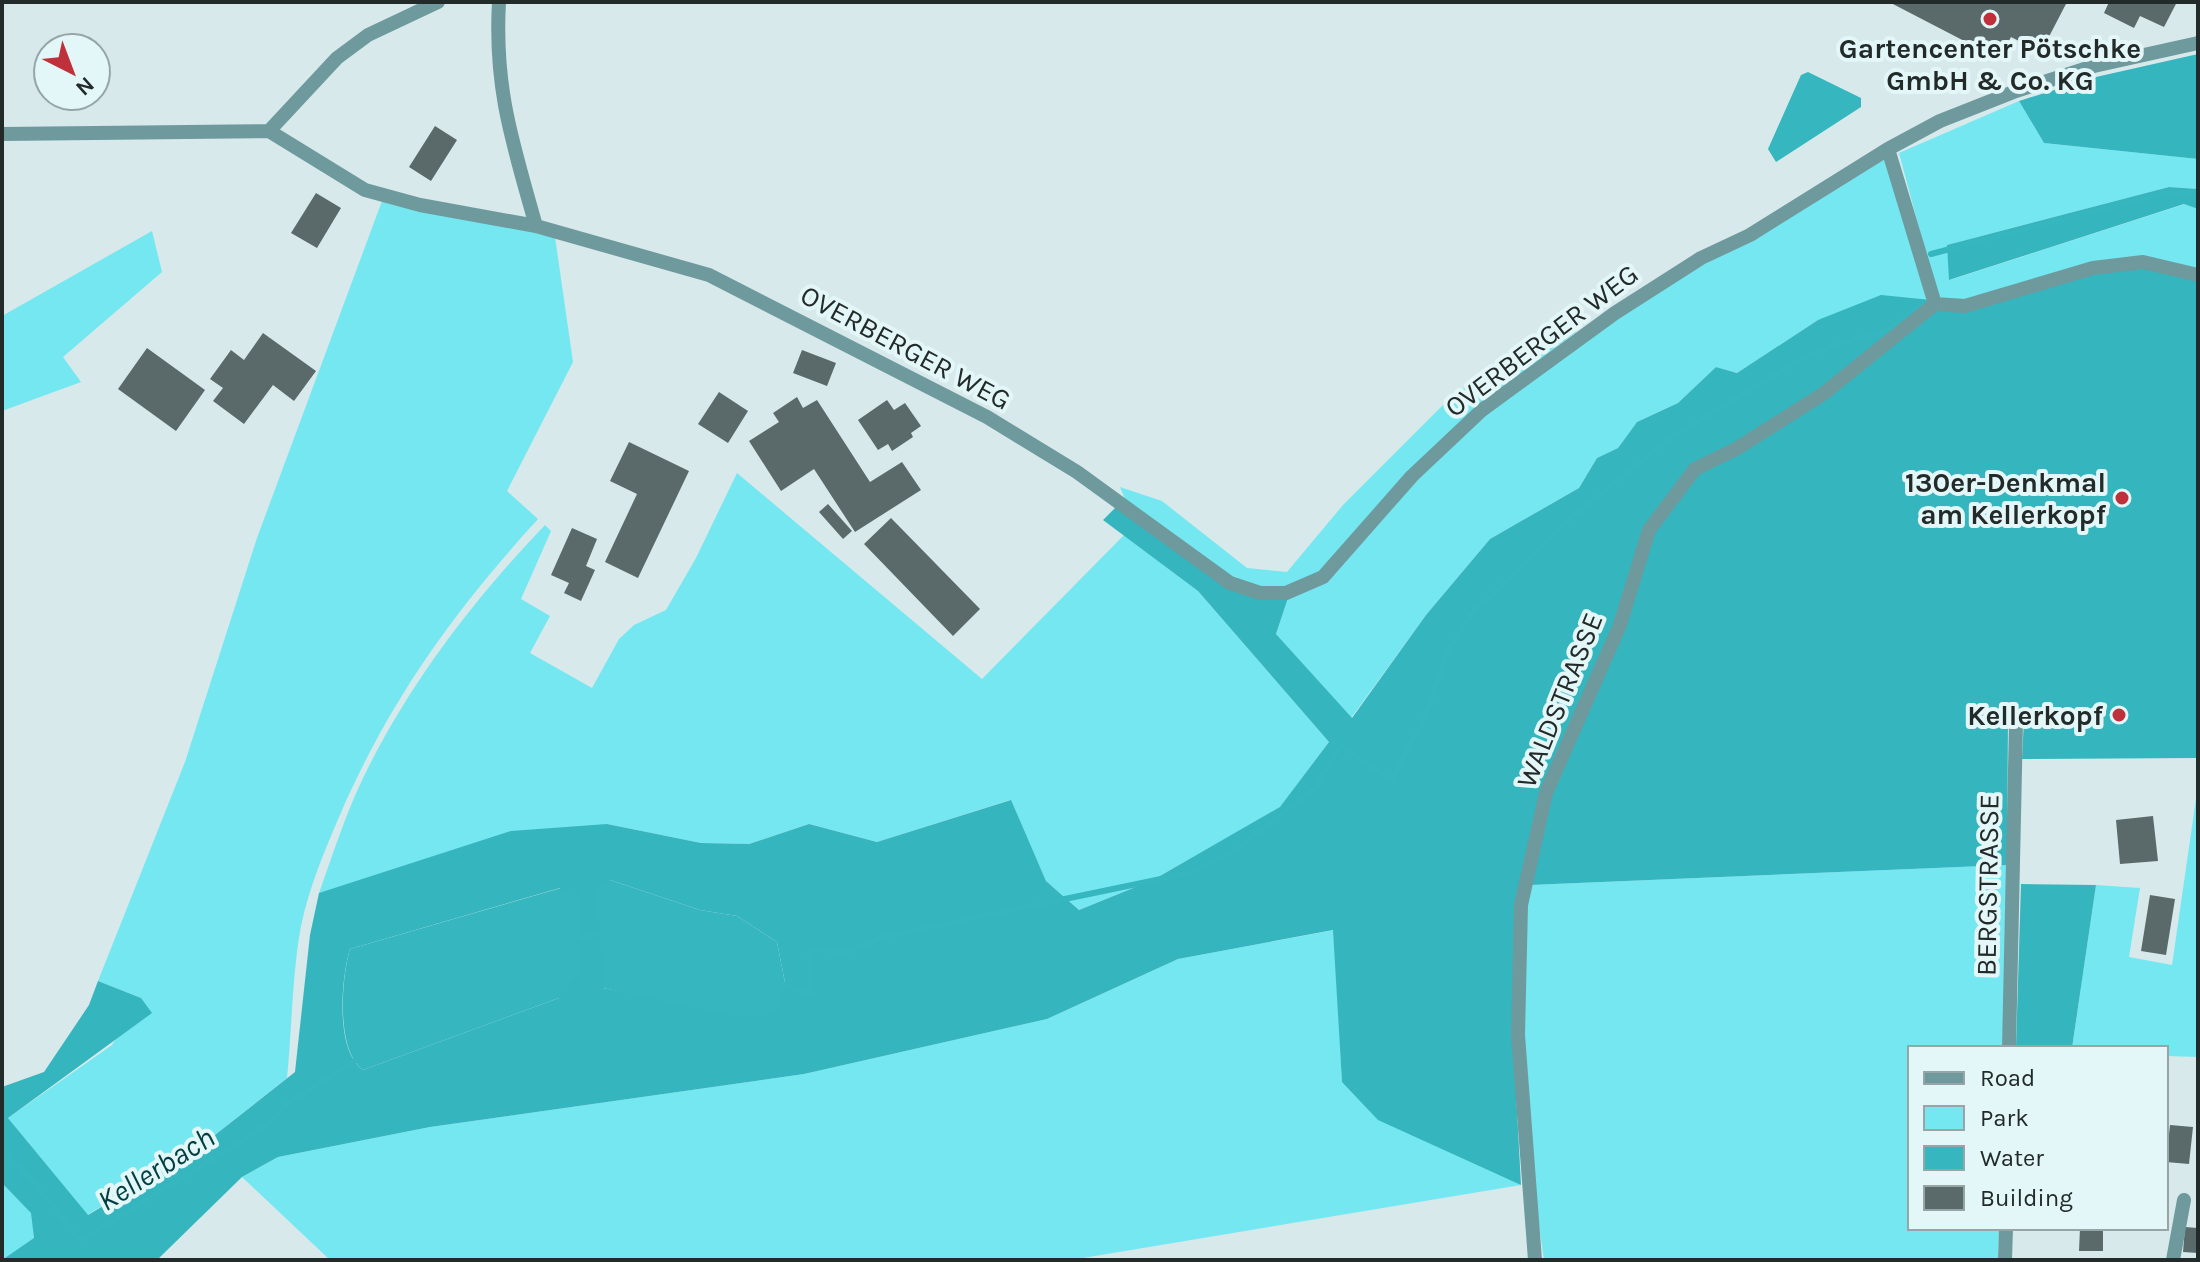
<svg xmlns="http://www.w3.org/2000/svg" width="2200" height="1262" font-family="Karla,sans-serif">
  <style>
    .green { fill: #75e7f0 }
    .forest { fill: #35b5be; fill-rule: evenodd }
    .water { fill: #36b6bf }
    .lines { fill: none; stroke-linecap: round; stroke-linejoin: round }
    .stream { stroke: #36b6bf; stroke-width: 6 }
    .building { fill: #5a6a6b }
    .street { stroke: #6e9a9e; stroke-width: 14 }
    .poi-dot { fill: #c0303b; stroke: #e4f7f8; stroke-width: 3 }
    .labels { text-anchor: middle; stroke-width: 8; stroke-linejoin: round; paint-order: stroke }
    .poi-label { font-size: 28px; font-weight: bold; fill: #232a2a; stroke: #e4f7f8; text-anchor: end }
    .street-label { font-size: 28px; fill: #232a2a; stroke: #e4f7f8 }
    .water-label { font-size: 30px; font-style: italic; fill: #023e42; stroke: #e4f7f8 }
  </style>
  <rect width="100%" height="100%" fill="#d7e9eb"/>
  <path class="green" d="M2019 101 2044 143 2198 159V189L2169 187 1947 245 1950 280 2185 204 2198 209V272L1966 302 1938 299 1899 153Z
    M1885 155 1931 300 1818 320 1737 373 1716 367 1678 403 1637 422 1618 448 1597 458 1579 488 1490 539 1426 615 1351 718 1276 634 1288 598 1305 591C1364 530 1420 463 1486 410 1608 311 1750 236 1885 155Z
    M382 201 555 237 573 362 507 491 538 519C453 612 389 701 339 817 324 852 309 888 301 926 292 975 292 1028 287 1078L192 1153 87 1215 8 1118 112 1045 141 998 98 981 185 762 257 538Z
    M152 231 162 272 63 357 81 382 2 411V316Z
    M1566 319 1576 332 1482 404 1321 573C1305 584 1282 592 1262 589 1224 582 1157 523 1125 499L1120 487 1162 501 1247 568 1287 572 1343 505 1452 396Z
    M737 473 982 679 1124 535 1198 591 1329 742 1281 807 1153 880 1079 910 1046 881 1010 800 877 842 809 824 749 844 701 843 607 824 319 893C334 851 348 807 368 768 414 677 475 598 545 525L551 531 521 599 550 616 530 653 592 688 619 639 634 625 666 610 696 558Z
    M2198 785V1057L2166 1056V1048H2072L2096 885 2140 888 2129 957 2172 965Z
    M2007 865 2003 1048H1910V1228H1999L1998 1260H1544L1528 1149 1522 1036 1525 905 1530 885Z
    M1334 930 1342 1082 1521 1185 1071 1260H330L242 1177 278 1157 430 1127 804 1074 1047 1019 1178 959Z
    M2 1183 32 1213 34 1239 2 1260Z"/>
  <path class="forest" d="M2198 54V159L2044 143 2019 101 2096 77Z
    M2169 187 2198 189V209L2184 204 1949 280 1947 245Z
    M2143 265 2198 279V758L2022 759 2024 719 2008 718 2007 865 1530 885 1549 794 1652 531 1696 471 1738 451 1935 307 2094 270Z
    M1881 295 1931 300 1822 392 1692 468 1666 500 1617 625 1543 793 1518 906 1513 1037 1521 1185 1378 1120 1342 1082 1333 930 1178 959 1047 1019 804 1074 430 1127 278 1157 242 1177 157 1260H2L34 1238 31 1213 2 1183V1087L44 1072 89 1005 98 981 141 998 152 1013 8 1118 88 1215 192 1153 295 1072 310 935 319 893 511 831 607 824 701 843 749 844 809 824 877 842 1011 800 1046 881 1079 910 1153 880 1280 807 1329 742 1198 591 1103 520 1118 505 1229 586 1288 598 1276 634 1352 718 1426 615 1490 539 1579 488 1597 458 1618 448 1637 422 1678 403 1716 367 1737 373 1818 320ZM610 880 700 910 737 916 777 942 785 983 650 997 603 988ZM560 888 559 998 363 1070C335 1051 341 978 350 949Z
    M2021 884 2096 885 2072 1048H2016Z"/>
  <path class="water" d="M1808 72 1861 98V107L1776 162 1768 149 1801 75Z
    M610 880 700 910 737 916 777 942 785 983 781 1009 764 1018 730 1016 603 988 596 890Z
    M561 888 580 898 581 974 559 998 363 1070C336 1051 341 979 350 949Z"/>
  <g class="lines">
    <path class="stream" d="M1931 254 2162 194 2198 193
      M576 939 604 932
      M778 983 811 994 809 950 849 952 882 937 1190 873 1233 852 1316 787 1341 745 1391 781 1426 715 1447 653 1470 615 1576 514 1672 437 1805 357 1855 338 1885 332 1921 306
      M2 1148 31 1178 80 1241 234 1146 268 1124 285 1105 356 1060"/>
  </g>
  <path class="building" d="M1889 2H2067L2041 52 2011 37 1999 59Z
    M2109 2H2177L2164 27 2140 16 2134 28 2104 13Z
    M435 126 457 140 431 181 409 167Z
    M316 193 341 208 317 248 291 233Z
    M263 333 316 371 294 401 273 385 244 424 213 401 223 388 210 379 231 350 244 360Z
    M147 348 205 390 176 431 118 389Z
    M802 350 836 363 827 386 793 373Z
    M719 392 748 411 728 443 698 424Z
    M797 397 803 408 817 400 870 482 902 462 921 490 855 532 814 469 781 491 749 441 779 422 773 413Z
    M887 400 894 410 905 403 921 426 911 433 913 437 892 451 888 444 878 450 858 420Z
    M629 442 689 471 638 578 605 562 637 494 610 481Z
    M828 504 852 531 843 539 819 512Z
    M891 518 980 609 953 636 864 544Z
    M572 528 597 539 586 566 595 570 581 601 564 593 569 583 551 575Z
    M2153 816 2158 861 2120 864 2116 820Z
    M2150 895 2175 899 2166 955 2141 951Z
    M2170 1125 2193 1127 2189 1164 2166 1162Z
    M2185 1227 2198 1228V1253L2183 1252Z
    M2080 1228H2103V1251H2079Z"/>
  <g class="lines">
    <path class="street" d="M499 2C494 89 513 144 536 226
      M269 131 337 58 368 35 438 2
      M2 134 269 131 365 190 420 205 536 226 709 275 987 417 1077 472 1230 583 1260 593H1286L1323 577 1412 476 1482 410 1615 313 1701 258 1750 235 1888 149 1940 121 2016 91 2094 66 2198 43
      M1888 149 1935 304 1965 306 2093 268 2143 262 2198 275
      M2009 1048 2016 723
      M1535 1260 1518 1035 1521 905 1546 793 1620 625 1649 530 1695 469 1736 449 1823 394 1935 304
      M2005 1260 2006 1228
      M2173 1260 2184 1200"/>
  </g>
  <g class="poi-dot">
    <circle cx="1990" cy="19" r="8"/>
    <circle cx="2122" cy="498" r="8"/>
    <circle cx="2119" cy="715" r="8"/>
  </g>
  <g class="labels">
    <g class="poi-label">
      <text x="1990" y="58" text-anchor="middle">Gartencenter Pötschke<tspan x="1990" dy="32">GmbH &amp; Co. KG</tspan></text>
      <text x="2106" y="492">130er-Denkmal<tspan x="2106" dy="32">am Kellerkopf</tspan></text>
      <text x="2103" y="725">Kellerkopf</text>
    </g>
    <g class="street-label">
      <text transform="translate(1541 340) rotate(-37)" y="10">OVERBERGER WEG</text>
      <text transform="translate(906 347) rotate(28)" y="10">OVERBERGER WEG</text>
      <text transform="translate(1559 700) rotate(-68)" y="10">WALDSTRASSE</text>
      <text transform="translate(1987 885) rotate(-89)" y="10">BERGSTRASSE</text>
    </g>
    <g class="water-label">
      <text transform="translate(156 1169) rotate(-32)" y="10">Kellerbach</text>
    </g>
  </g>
  <rect width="2200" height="1262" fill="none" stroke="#232a2a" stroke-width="8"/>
  <rect x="1908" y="1046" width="260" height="184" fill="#e4f7f8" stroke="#97a5a6" stroke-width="2"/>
  <rect x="1924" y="1072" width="40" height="12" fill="#6e9a9e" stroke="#97a5a6" stroke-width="2"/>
  <text x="1980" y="1086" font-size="24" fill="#232a2a">Road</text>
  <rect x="1924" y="1106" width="40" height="24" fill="#75e7f0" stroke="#97a5a6" stroke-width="2"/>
  <text x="1980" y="1126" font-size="24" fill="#232a2a">Park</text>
  <rect x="1924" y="1146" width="40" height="24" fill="#36b6bf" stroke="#97a5a6" stroke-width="2"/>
  <text x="1980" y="1166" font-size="24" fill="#232a2a">Water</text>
  <rect x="1924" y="1186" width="40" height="24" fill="#5a6a6b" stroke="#97a5a6" stroke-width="2"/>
  <text x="1980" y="1206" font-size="24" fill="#232a2a">Building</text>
  <g transform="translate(72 72) rotate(138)"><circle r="38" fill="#e4f7f8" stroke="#97a5a6" stroke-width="2"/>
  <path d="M0-6L14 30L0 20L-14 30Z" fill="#c0303b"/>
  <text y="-12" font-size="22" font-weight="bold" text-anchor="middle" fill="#232a2a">N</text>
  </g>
</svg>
